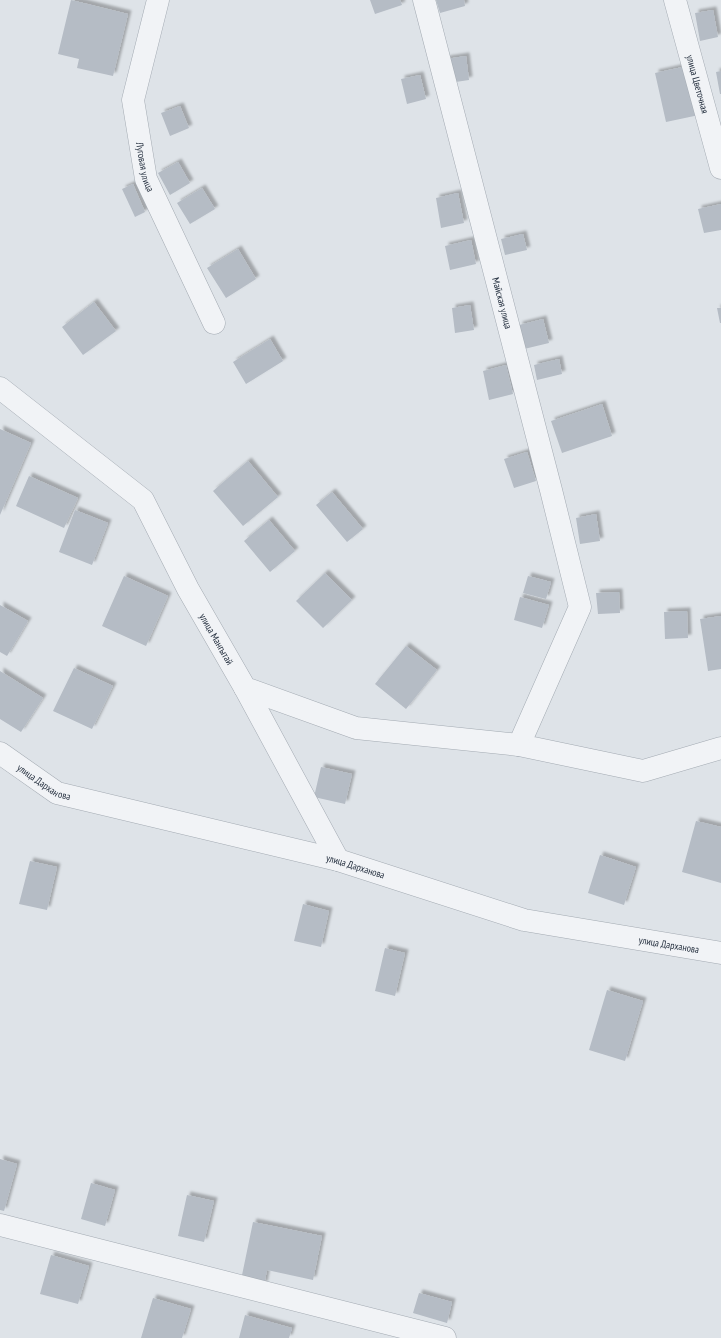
<svg xmlns="http://www.w3.org/2000/svg" width="721" height="1338" font-family="'PT Sans Narrow',sans-serif">
  <style>
    .building { fill: #b5bcc5; filter: url(#shadow) }
    .lines { fill: none; stroke-linecap: round; stroke-linejoin: round }
    .minor-casing { stroke: #a3aab2; stroke-width: 23 }
    .minor { stroke: #f1f3f6; stroke-width: 22 }
    .labels { text-anchor: middle; stroke-width: 3.5; stroke-linejoin: round; paint-order: stroke }
    .street-label { font-size: 10px; fill: #263140; stroke: #edf1f6 }
  </style>
  <defs>
    <filter id="shadow"><feDropShadow dx="3.5" dy="-3.5" stdDeviation="1" flood-color="#0004"/></filter>
  </defs>
  <rect width="100%" height="100%" fill="#dee3e8"/>
  <path class="building" d="M71 0 128 14 113 76 77 68 79 59 58 54Z
    M370 0H400L402 5 375 14Z
    M436 0H464L465 6 440 13Z
    M713 10 718 37 700 41 695 13Z
    M466 56 469 80 449 83 446 59Z
    M687 66 699 115 666 122 655 73Z
    M721 71V94H720L716 72Z
    M420 75 426 99 407 104 401 79Z
    M180 106 189 128 170 136 161 113Z
    M178 162 190 183 170 195 158 173Z
    M133 184 145 212 135 217 122 189Z
    M202 188 215 209 190 224 177 203Z
    M458 193 464 223 441 228 436 198Z
    M721 204V230L704 233 698 209Z
    M523 234 527 250 505 255 501 239Z
    M471 240 476 264 450 270 445 246Z
    M238 249 256 279 226 298 207 268Z
    M94 302 116 331 83 355 62 327Z
    M470 305 474 330 455 333 452 308Z
    M717 308H721V323H720Z
    M543 319 549 343 524 349 519 325Z
    M270 339 283 361 246 384 233 362Z
    M559 359 562 374 537 380 534 365Z
    M506 365 513 394 489 400 483 371Z
    M602 404 612 436 562 453 551 421Z
    M0 429 31 443 0 515Z
    M527 452 536 481 514 488 504 459Z
    M248 461 278 497 243 526 213 491Z
    M29 476 78 498 64 528 16 506Z
    M332 492 363 529 347 542 316 505Z
    M75 510 108 523 92 565 59 552Z
    M596 514 600 541 580 544 576 518Z
    M269 520 295 551 270 572 244 541Z
    M325 573 352 600 323 628 296 601Z
    M124 576 168 596 146 646 102 626Z
    M528 576 551 582 546 599 523 593Z
    M619 592 620 613 598 614 596 593Z
    M520 597 549 605 542 628 514 620Z
    M0 605 28 621 7 656 0 652Z
    M687 611 688 638 665 639 664 612Z
    M721 616V669L708 671 700 619Z
    M406 646 437 670 406 709 375 684Z
    M74 668 113 686 92 729 53 711Z
    M0 671 43 698 21 732 0 719Z
    M321 767 352 774 345 804 314 797Z
    M696 821 721 827V883L682 872Z
    M600 855 636 867 624 905 588 893Z
    M30 861 57 867 47 910 19 904Z
    M303 904 329 911 321 947 294 941Z
    M385 948 405 953 395 996 375 991Z
    M607 990 643 1001 625 1061 589 1050Z
    M0 1159 17 1164 4 1211 0 1210Z
    M91 1183 115 1190 105 1226 81 1219Z
    M187 1195 214 1201 204 1242 178 1236Z
    M253 1222 322 1236 313 1280 267 1270 264 1285 241 1280Z
    M51 1255 89 1266 78 1304 40 1294Z
    M419 1293 452 1302 447 1323 413 1313Z
    M153 1298 191 1309 182 1338H141Z
    M245 1315 292 1328 289 1338H239Z"/>
  <g class="lines">
    <g class="minor-casing">
      <g id="minor">
        <path id="s1" d="M158 0 133 100 146 179 214 323"/>
        <path id="s2" d="M424 0 551 490 580 607 519 745 643 771 721 748"/>
        <path id="s3" d="M675 0 721 168"/>
        <path id="s4" d="M0 388 143 500 188 589 245 688 356 728 519 745"/>
        <path d="M245 688 338 860"/>
        <path id="s5" d="M0 753 57 793 338 860 524 920 721 953"/>
        <path d="M0 1225 445 1338"/>
      </g>
    </g>
    <use href="#minor" class="minor"/>
  </g>
  <g class="labels">
    <g class="street-label">
      <text dy="4" stroke="none"><textPath href="#s3" startOffset="87">улица Цветочная</textPath></text>
      <text dy="4" stroke="none"><textPath href="#s1" startOffset="171">Луговая улица</textPath></text>
      <text dy="4" stroke="none"><textPath href="#s2" startOffset="313">Майская улица</textPath></text>
      <text dy="4" stroke="none"><textPath href="#s4" startOffset="339">улица Мангытай</textPath></text>
      <text dy="4" stroke="none"><textPath href="#s5" startOffset="53">улица Дарханова</textPath></text>
      <text dy="4" stroke="none"><textPath href="#s5" startOffset="377">улица Дарханова</textPath></text>
      <text dy="4" stroke="none"><textPath href="#s5" startOffset="701">улица Дарханова</textPath></text>
    </g>
  </g>
</svg>
